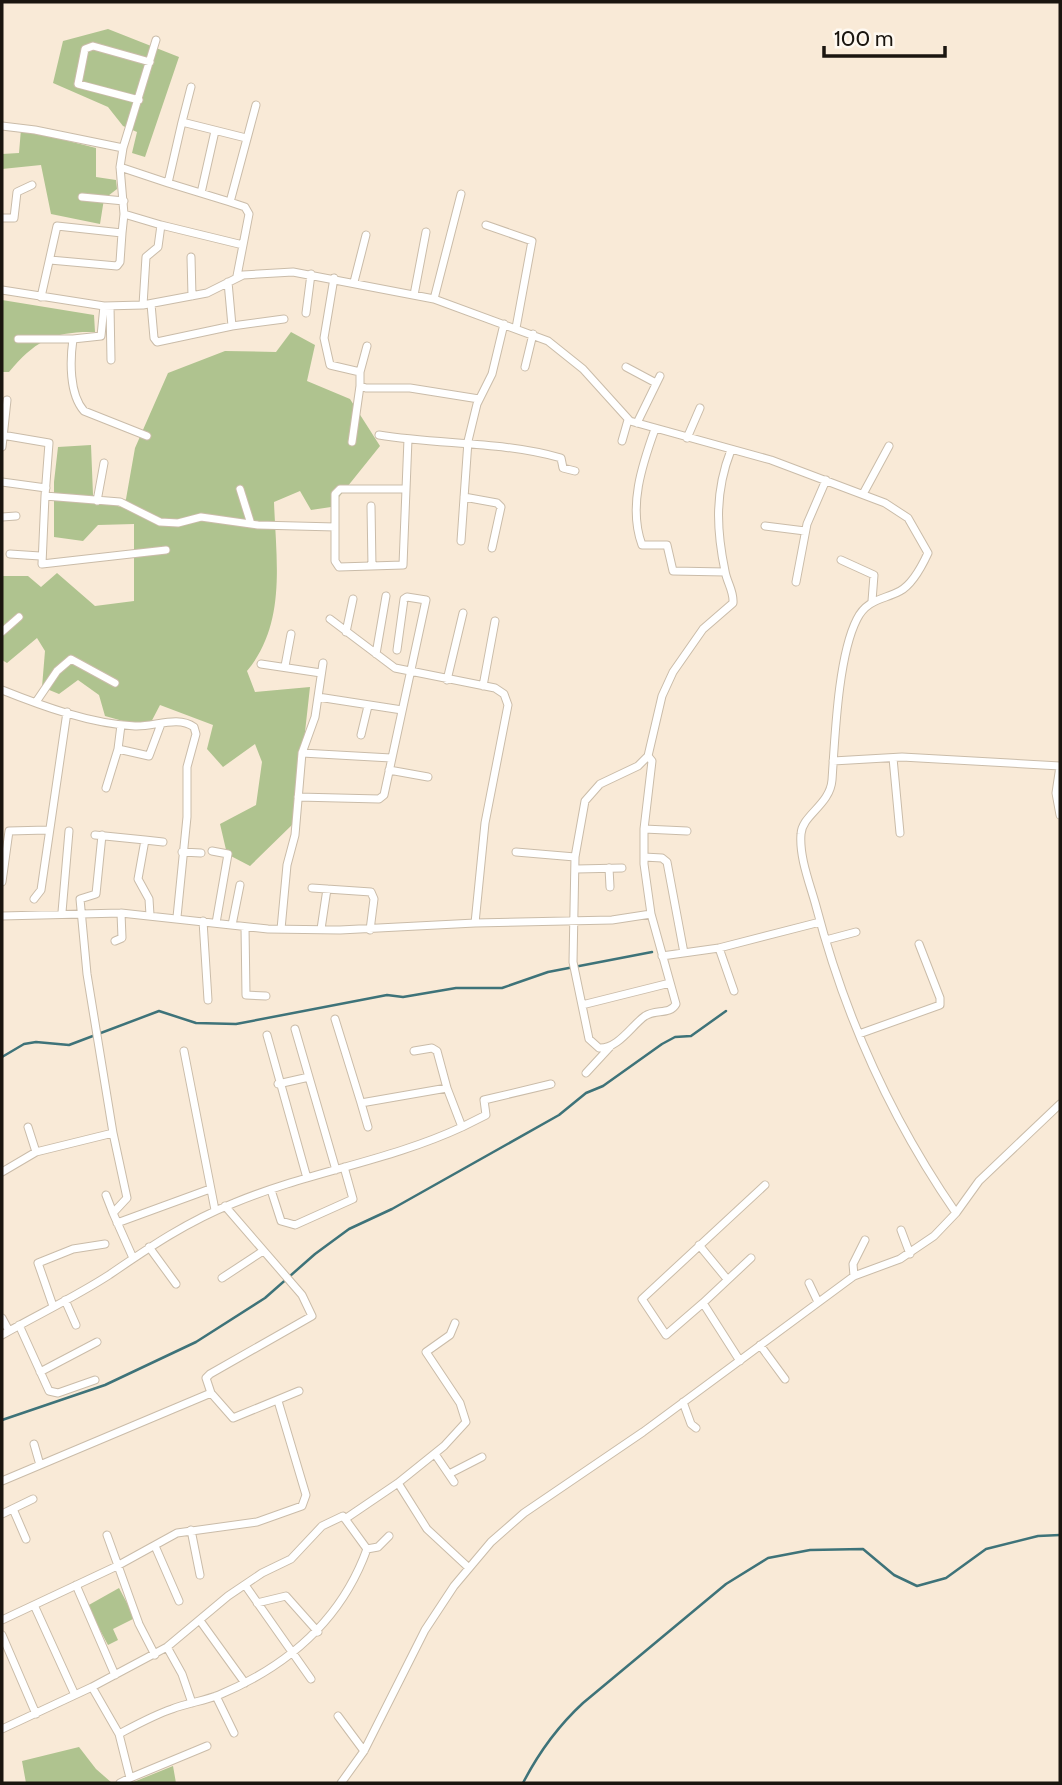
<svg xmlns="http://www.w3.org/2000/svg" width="1062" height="1785" font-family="Cabin,sans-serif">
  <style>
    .green { fill: #afc38f }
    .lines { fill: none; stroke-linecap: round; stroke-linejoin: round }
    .stream { stroke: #3e7379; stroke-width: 2.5 }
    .minor-casing { stroke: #cabca9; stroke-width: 9 }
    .minor { stroke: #fff; stroke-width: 7 }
  </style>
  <rect width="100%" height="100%" fill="#f9ead7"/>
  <path class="green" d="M108 29 179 57 145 157 132 153 137 132 123 126 108 107 53 83 63 41Z
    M21 129 96 148V177L116 180 117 189 104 199 100 224 51 214 41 165 2 169V154L19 153Z
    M2 300 94 315 95 332C53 331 35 341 9 372H2Z
    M291 332 315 345 307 381 350 399 380 446 331 507 311 510 300 491 274 502C276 560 287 623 247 671L255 692 310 687 295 822 250 866 227 854 220 824 256 805 262 762 255 744 223 767 207 749 213 725 160 705 148 728 105 716 99 695 78 680 59 694 42 687 45 651 37 638 7 663 2 660V576H28L41 587 57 573 95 606 134 601V524L98 525 83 541 54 537V482L58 447 91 445 93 495 120 507 126 499 135 448 168 373 225 351 276 352Z
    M119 1588 135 1618 113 1629 118 1640 108 1645 87 1606Z
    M79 1747 96 1769 112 1783H26L22 1761Z
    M173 1766 176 1783H131Z"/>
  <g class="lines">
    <path class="stream" d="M2 1057 24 1044 36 1042 69 1045 159 1011 196 1023 236 1024 387 995 403 997 456 988H502L548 972 652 952
      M2 1420 105 1385 196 1342 265 1298 315 1254 349 1229 392 1209 559 1115 586 1093 603 1086 662 1044 675 1037 691 1036 726 1011
      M523 1783C539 1752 557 1727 583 1703L726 1584 768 1558 810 1550 863 1549 894 1575 917 1586 946 1578 986 1549 1038 1536 1060 1535"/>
    <g class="minor-casing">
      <path id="minor" d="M139 100 78 84 85 49 93 46 150 62
        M182 122 191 87
        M2 126 35 130 123 148 120 167 124 214 161 225 158 247 146 257 143 305
        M123 148 156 40
        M120 167 168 183 182 122 246 138
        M168 183 230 202 256 105
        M201 193 215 131
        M82 197 124 201
        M230 202 245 207 249 214 237 276
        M2 218H14L17 192 32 185
        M161 225 243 245
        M486 225 532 241 516 328
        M191 257 192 296
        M50 260 117 266 120 262 122 233
        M334 278 324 338 330 365 360 372V386L366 388H410L479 399
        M354 282 366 235
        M2 290 104 306 143 305 207 293 243 275 293 272 434 299 548 341 583 369 630 421 771 460 885 503 908 518 928 553C922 566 913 584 900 591 883 600 867 599 857 619 838 656 835 737 832 780 830 805 802 815 801 834 799 857 810 884 816 906 845 1017 891 1119 956 1213
        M414 295 426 232
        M41 297 57 226 122 233 124 214
        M434 299 461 194
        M151 304 154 338 157 342 232 326 228 282
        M104 306 101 336 73 339C70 360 69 394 84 411L147 436
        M110 306 111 360
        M306 313 311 274
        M232 326 284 319
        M18 339H73
        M525 367 533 334
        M626 367 656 383
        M360 372 367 346
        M637 423 660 376
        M655 429C642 465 628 507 642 545H667L673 571 725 572
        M2 435 49 443 45 496
        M379 435C440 445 501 441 561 458L563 468 575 471
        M687 438 700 408
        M622 441 628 420
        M352 442 360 386
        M2 447 7 400
        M2 482 46 488
        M240 489 251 524
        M863 494 889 446
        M464 497 497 503 501 507 492 548
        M97 501 104 463
        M371 506 372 566
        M2 517 16 516
        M765 526 805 531
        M335 527V561L339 567 403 565 408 439
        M461 541 468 441 477 404 492 374 504 324
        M166 550 42 564 45 496 120 502 160 522 178 523 201 517 258 525 335 527V494L340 489H404
        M10 554 40 556
        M841 560 874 575 872 601
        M796 582 807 524 826 480
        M330 619 395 668 495 688 504 694 508 705 485 823 475 923
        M2 632 19 617
        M346 632 353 599
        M376 654 386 596
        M261 664 321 673
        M285 666 291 634
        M447 680 463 613
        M483 686 495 621
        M2 690C42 706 91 724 135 726 154 727 178 715 194 727L196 734 187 767V817L177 917
        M318 697 402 710
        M36 702 57 671 71 659 115 683
        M361 735 368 706
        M118 749 121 725
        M302 753 391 758
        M648 756 652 761 644 829V864L651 914 676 1004C670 1015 656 1009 645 1016 631 1026 618 1049 599 1048L589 1039 573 962 575 857 585 801 600 784 638 766 648 756 662 696 673 672 703 629 733 603C734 591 727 583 725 571 716 528 715 491 731 450
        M893 758 900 833
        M833 761 902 757 1060 766 1056 793 1060 815
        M389 770 428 777
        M106 788 118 749 149 756 161 724
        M298 797 379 799 384 795 426 600 407 597 404 599 397 650
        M644 829 687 831
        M95 835 145 840 138 879 149 899 150 915
        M102 835 96 894 80 899 87 974 113 1133
        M145 840 163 842
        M212 851 228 854 216 923
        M182 852 201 853
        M516 852 575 857
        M644 857 662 858 667 862 684 953
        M609 868 610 887
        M577 869 622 868
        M2 882 9 831 47 830
        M312 888 371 892 374 899 370 930
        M34 899 41 890 67 712
        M62 912 69 831
        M2 916 121 913 268 929 340 930 475 923 612 920 651 914
        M203 921 208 1000
        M232 925 240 885
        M245 927 246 995 266 996
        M281 929 287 865 295 835 302 753 315 717 323 663
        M321 929 327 889
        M826 940 856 932
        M115 941 122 938 121 913
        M719 948 734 991
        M662 956 719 948 820 922
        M582 1005 670 983
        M295 1029 336 1170
        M859 1034 940 1005V998L919 944
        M267 1035 307 1178
        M184 1051 215 1210
        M414 1051 432 1048 437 1051 447 1088
        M586 1073 610 1047
        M278 1084 309 1077
        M361 1103 368 1127
        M28 1127 36 1152
        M462 1127 486 1115 484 1100 551 1084
        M2 1172 36 1152 113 1133 127 1198 113 1213 133 1258
        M271 1190 281 1221 295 1225 353 1199 344 1167
        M106 1195 113 1213
        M225 1206 302 1295 312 1316 210 1374 206 1378 211 1393 233 1418 299 1391
        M117 1223 210 1189
        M901 1230 910 1254
        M699 1245 727 1279
        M149 1247 176 1284
        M854 1276 853 1264 865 1240
        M222 1278 263 1251
        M809 1283 818 1302
        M65 1300 76 1325
        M703 1303 751 1258
        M53 1306 38 1263 73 1249 105 1244
        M2 1318 9 1331
        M455 1323 450 1335 426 1352 460 1403 466 1422 444 1446 398 1483 427 1529 469 1568
        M19 1325 49 1391 58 1393 95 1380
        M2 1335C37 1315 75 1297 109 1275 150 1247 188 1221 234 1203 308 1172 389 1161 462 1127L447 1088 361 1103 335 1019
        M760 1345 785 1379
        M740 1361 703 1303 666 1335 642 1299 765 1185
        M40 1372 97 1342
        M683 1402 691 1424 696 1428
        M34 1444 40 1465
        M435 1454 454 1482
        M449 1474 482 1457
        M2 1481 211 1393
        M13 1509 26 1539
        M2 1514 33 1499
        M345 1519 398 1483
        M191 1530 200 1575
        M107 1535 139 1624 155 1655
        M155 1546 179 1601
        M367 1549 378 1547 389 1536
        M76 1585 115 1675
        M245 1585 311 1679
        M257 1603 286 1596 318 1632
        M34 1605 75 1695
        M2 1620 117 1566 177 1533 257 1522 302 1506 306 1495 278 1401
        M201 1622 245 1683
        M2 1635 36 1714
        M167 1647 182 1674 192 1703
        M92 1687 167 1647 228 1596 262 1573 291 1559 322 1526 343 1516 367 1549C341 1621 288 1666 219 1695 204 1701 187 1703 172 1709 154 1715 136 1725 119 1734
        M216 1696 234 1733
        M338 1716 364 1751
        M2 1729 92 1687 119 1734 130 1778 120 1783
        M130 1778 207 1746
        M341 1783 364 1751 425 1630 454 1586 491 1542 524 1513 643 1432 854 1276 900 1259 934 1236 956 1213 979 1181 1060 1104"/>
    </g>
    <use href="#minor" class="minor"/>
  </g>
  <rect width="1062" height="1785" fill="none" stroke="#1a150f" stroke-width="7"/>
  <path d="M824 46v10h121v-10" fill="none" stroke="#1a150f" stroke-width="3.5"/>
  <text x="834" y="46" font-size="21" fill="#1a150f" stroke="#fff9f1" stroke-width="5" paint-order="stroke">100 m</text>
</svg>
